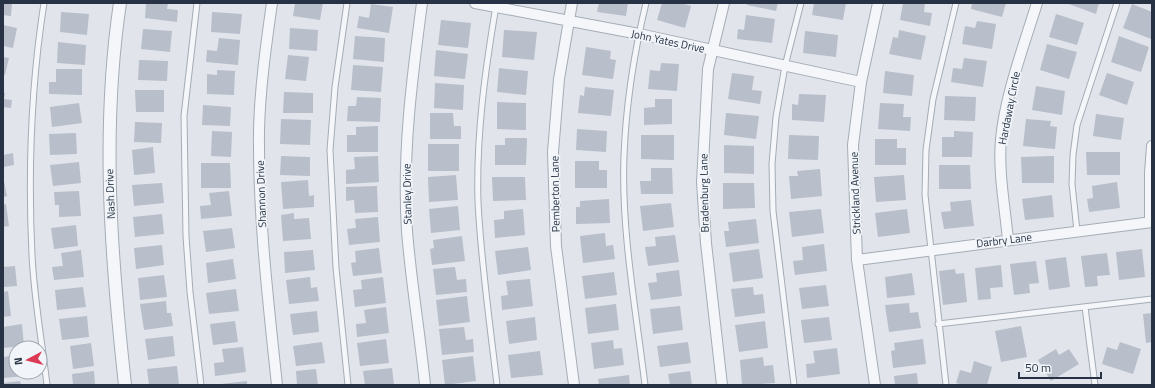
<svg xmlns="http://www.w3.org/2000/svg" width="1155" height="388" font-family="'Titillium Web',sans-serif">
  <style>
    .building { fill: #b8beca }
    .lines { fill: none; stroke-linecap: round; stroke-linejoin: round }
    .service-casing { stroke: #a5acb6; stroke-width: 7 }
    .minor-casing { stroke: #a5acb6; stroke-width: 12 }
    .tertiary-casing { stroke: #a5acb6; stroke-width: 14 }
    .service { stroke: #f5f6f9; stroke-width: 5 }
    .minor { stroke: #f5f6f9; stroke-width: 10 }
    .tertiary { stroke: #f5f6f9; stroke-width: 12 }
    .labels { text-anchor: middle; stroke-width: 3.5; stroke-linejoin: round; paint-order: stroke }
    .street-label { font-size: 11px; fill: #273345; stroke: #f1f4f8 }
  </style>
  <rect width="100%" height="100%" fill="#e1e5eb"/>
  <path class="building" d="M3 3H12L11 16 3 15Z
    M146 3H168L167 9 178 10 177 22 145 18Z
    M295 3H323L320 20 293 16Z
    M599 3H628L626 16 597 12Z
    M662 3H681L691 6 685 28 657 20Z
    M747 3H778L776 11 747 5Z
    M814 3H846L843 20 812 15Z
    M903 3H925L924 12 932 13 930 26 900 20Z
    M972 3H1006L1002 17 971 9Z
    M1066 3H1099L1096 14Z
    M371 4 393 7 389 33 357 28 359 16 369 18Z
    M1132 4 1152 12 1151 39 1123 28Z
    M61 12 89 14 87 35 60 32Z
    M212 12 242 14 240 34 211 32Z
    M1056 14 1084 23 1077 45 1049 37Z
    M746 15 775 19 772 43 737 39 738 29 744 30Z
    M441 20 471 23 468 48 438 45Z
    M977 21 996 24 992 49 962 44 965 26 975 28Z
    M3 25 17 28 13 48 3 46Z
    M290 28 318 30 317 51 289 49Z
    M143 29 172 31 170 52 141 49Z
    M504 30 537 32 534 60 502 57Z
    M899 30 926 36 921 60 889 54 893 37 898 38Z
    M805 31 838 35 836 57 803 53Z
    M355 36 385 38 384 62 353 59Z
    M1119 36 1149 47 1141 72 1111 62Z
    M219 38 240 40 238 65 206 62 207 50 217 51Z
    M58 42 86 45 85 65 57 63Z
    M1047 44 1077 52 1069 79 1040 70Z
    M586 47 611 51 610 59 616 60 613 79 582 75Z
    M436 50 468 54 465 79 434 76Z
    M288 55 309 57 306 81 285 79Z
    M3 57 9 58 5 75H3Z
    M964 58 987 61 983 87 951 82 953 68 962 69Z
    M139 60 168 61 167 81 138 80Z
    M661 63 679 64 677 91 648 89 650 70 660 71Z
    M353 65 383 67 381 92 351 90Z
    M499 68 528 71 526 95 497 92Z
    M56 69H82V95L49 94V82H56Z
    M217 70 235 71 234 95 207 94V74L217 75Z
    M885 71 914 75 912 96 883 93Z
    M732 73 754 76 752 90 762 91 760 104 728 99Z
    M1107 73 1134 82 1127 105 1099 95Z
    M435 83 464 85 463 110 434 108Z
    M1036 86 1065 91 1062 115 1032 110Z
    M585 87 614 90 611 116 578 113 580 95 584 96Z
    M135 90H164V112H136Z
    M284 92 313 93V113H283Z
    M3 93H5L4 99 12 100 11 108 3 107Z
    M799 94 826 95 824 122 792 120V104L798 105Z
    M945 96 976 97 975 121 944 120Z
    M357 97 381 98 380 122 347 121 348 106H356Z
    M655 99H672V124L644 125V108L655 107Z
    M497 102 526 103V130L497 129Z
    M79 103 82 123 52 127 50 107Z
    M880 103 904 104 903 117H911L910 131 878 129Z
    M203 105 231 107 230 126 202 125Z
    M430 113H453L454 126H461V139H430Z
    M726 113 759 116 756 139 724 135Z
    M1096 114 1124 118 1121 140 1093 136Z
    M281 119 311 120 310 145 280 144Z
    M1026 119 1051 121 1050 126 1057 127 1055 149 1023 146Z
    M135 122 162 123 161 143 134 142Z
    M378 126V152H347V135H356V127Z
    M577 129 607 131 606 152 576 150Z
    M212 131 232 132 231 157 211 156Z
    M954 131 973 132 972 157H942V137H954Z
    M76 133 77 154 50 155 49 134Z
    M641 135H674V160L641 159Z
    M789 135 819 136 818 160 788 159Z
    M505 138H527L526 165H495V145H505Z
    M875 139H897V148H906V165H875Z
    M428 144H459V171H428Z
    M724 145 754 146V174L724 173Z
    M153 147 155 173 134 175 132 150Z
    M1086 152H1120V175H1087Z
    M13 153 14 165 3 167V155Z
    M281 156 310 157V176L280 175Z
    M378 156 379 182 346 184V170L355 169 354 157Z
    M1054 156V183H1022L1021 157Z
    M575 161H599V170H607V188H575Z
    M79 162 81 183 53 186 50 165Z
    M201 163H230L231 188H201Z
    M939 165H970L971 189H939Z
    M651 168H672L673 194H641L640 181H651Z
    M820 169 822 196 791 199 789 176H798L797 171Z
    M456 175 458 200 429 202 428 177Z
    M904 175 906 200 876 202 874 177Z
    M3 176 7 196 3 197Z
    M492 177H525L526 200 493 201Z
    M308 180 309 196 314 195V207L283 209 281 182Z
    M1117 182 1120 208 1089 212 1087 199 1093 198 1092 186Z
    M162 183 164 203 134 206 132 185Z
    M723 183H754L755 208 723 209Z
    M377 186 378 212 355 213 354 200 346 201V187Z
    M79 191 81 216 59 217V205H55L54 192Z
    M229 191 232 216 201 219 200 206 211 205 209 193Z
    M1052 195 1054 217 1025 220 1022 199Z
    M609 199 610 223 576 224V207H580V201Z
    M971 200 974 226 944 229 941 212 951 211 950 202Z
    M671 203 674 227 643 231 640 206Z
    M6 204 9 226 3 227V205Z
    M458 206 460 230 431 233 429 209Z
    M523 209 525 235 495 238 494 220 504 219V211Z
    M821 209 824 233 792 237 789 212Z
    M907 209 910 233 878 237 875 213Z
    M294 213V219L309 218 311 239 283 241 281 215Z
    M162 214 164 234 135 237 133 217Z
    M378 217 380 242 349 245 347 229 356 228 355 219Z
    M756 219 759 243 726 247 724 231H729L728 222Z
    M76 225 78 246 54 249 51 228Z
    M232 228 235 248 206 252 203 231Z
    M605 233 606 246 613 245 615 259 583 263 580 236Z
    M675 235 679 262 648 266 645 247 656 246 655 237Z
    M462 236 465 261 432 265 430 249 434 248 433 240Z
    M824 244 827 271 795 275 793 261 803 260 802 247Z
    M162 245 164 265 136 269 134 248Z
    M528 247 531 270 498 275 495 251Z
    M379 248 382 273 353 276 351 263 356 262 355 251Z
    M759 249 763 278 733 282 729 253Z
    M1142 249 1145 277 1119 280 1116 252Z
    M81 250 84 277 54 280 52 267 63 266 61 253Z
    M313 250 315 270 285 273 284 252Z
    M1107 253 1110 275 1097 276 1098 286 1085 287 1081 256Z
    M1066 257 1070 287 1049 290 1045 260Z
    M233 259 236 279 208 283 206 263Z
    M1036 261 1039 283 1029 284 1030 293 1014 295 1010 264Z
    M1001 265 1003 287 990 288 991 299 978 300 975 268Z
    M15 266 17 286 3 287V267Z
    M455 267 457 280 466 279 467 292 436 295 433 269Z
    M955 269 956 274 964 273 967 302 943 305 939 271Z
    M679 270 682 296 651 300 648 283 657 282 656 273Z
    M614 272 617 295 585 299 582 276Z
    M912 273 915 295 887 298 885 277Z
    M164 275 167 297 140 300 138 278Z
    M310 277 311 288 317 287 319 301 289 304 286 280Z
    M383 277 386 303 355 307 353 290 362 289 361 280Z
    M530 279 533 306 502 310 501 296 508 295 506 281Z
    M826 285 829 306 802 309 799 288Z
    M83 287 86 307 57 310 55 290Z
    M753 287 754 295 763 294 765 313 735 317 731 289Z
    M236 289 239 311 209 314 206 293Z
    M8 291 11 316 3 317V292Z
    M467 296 470 322 439 326 436 300Z
    M166 301 167 313H171L173 326 144 330 140 304Z
    M909 303 910 313 918 312 921 328 889 332 885 305Z
    M616 304 619 330 588 334 585 308Z
    M680 306 683 330 653 334 650 309Z
    M386 307 389 333 357 337 356 324 366 323 364 310Z
    M317 311 319 332 293 335 290 314Z
    M1152 313V342L1146 343 1143 314Z
    M87 316 89 337 62 340 59 319Z
    M535 317 537 340 509 344 506 321Z
    M829 317 832 340 804 343 801 320Z
    M235 321 238 342 213 345 210 324Z
    M765 321 768 348 739 352 735 325Z
    M22 324 24 346 3 348V327Z
    M1021 326 1027 357 1001 362 995 331Z
    M464 327 466 340 473 339 474 352 442 355 439 329Z
    M173 336 175 356 148 360 145 339Z
    M386 339 389 363 360 366 357 343Z
    M923 339 926 364 893 368 891 351 895 350 894 343Z
    M613 340 614 349 622 348 624 365 594 369 591 343Z
    M322 342 325 363 296 366 293 346Z
    M688 342 691 363 660 367 657 346Z
    M1120 342 1141 349 1133 374 1102 364 1107 347 1117 350Z
    M91 343 94 366 73 369 70 346Z
    M243 347 246 372 215 376 214 363 224 362 222 349Z
    M837 348 840 374 807 378 806 364 815 363 813 351Z
    M1056 349 1059 355 1069 349 1079 364 1051 381 1038 360Z
    M540 351 543 375 511 378 508 355Z
    M16 355V372H26V376L3 378V357Z
    M473 356 476 381 445 385 442 360Z
    M763 357 764 366 773 365 775 383 742 385 740 360Z
    M974 361 992 367 987 385H963L956 383 960 370 971 373Z
    M177 366 179 385H149L147 369Z
    M392 368 394 385H365L363 371Z
    M316 369 318 385H297L296 371Z
    M94 371 95 385H73L72 374Z
    M690 371 692 385H670L668 374Z
    M917 373 918 385H895L894 376Z
    M629 375 630 385H599L598 379Z
    M20 381 21 385H3V383Z
    M247 381V385H221V384Z"/>
  <g class="lines">
    <g class="service-casing">
      <path id="service" d="M44 3C31 86 28 171 32 255 34 298 42 342 47 385
        M197 3 184 116 185 177 186 236 190 292 201 385
        M347 3 335 87 330 150 336 268 348 385
        M496 6C485 71 476 136 478 202 481 263 490 324 497 385
        M1077 231 1072 184 1073 155 1077 125 1117 3
        M1085 307 1095 385
        M938 324 1152 299
        M645 385C636 311 621 229 624 156 626 104 634 53 646 3
        M794 385 773 211 772 164 776 117 785 66 801 3
        M946 385 925 195 926 150 933 99 956 3"/>
    </g>
    <g class="minor-casing">
      <path id="minor" d="M272 3C266 45 260 88 259 130 258 215 268 300 277 385
        M422 3C412 78 402 154 407 231 411 282 420 334 425 385
        M475 3 639 34 861 82
        M572 3 559 79 553 152 556 246 574 385
        M1150 222V173L1152 146
        M1008 240C1005 207 998 172 1001 139 1005 96 1024 45 1037 3
        M857 260 1152 222
        M722 385 706 243 702 182 708 69 724 3
        M875 385 857 260 853 145 861 82 878 3"/>
    </g>
    <g class="tertiary-casing">
      <path id="tertiary" d="M120 3C101 130 111 258 125 385"/>
    </g>
    <use href="#service" class="service"/>
    <use href="#minor" class="minor"/>
    <use href="#tertiary" class="tertiary"/>
  </g>
  <g class="labels">
    <g class="street-label">
      <text transform="translate(668 41) rotate(12)" y="4">John Yates Drive</text>
      <text transform="translate(1009 108) rotate(-79)" y="4">Hardaway Circle</text>
      <text transform="translate(704 193) rotate(-91)" y="4">Bradenburg Lane</text>
      <text transform="translate(855 193) rotate(-92)" y="4">Strickland Avenue</text>
      <text transform="translate(110 194) rotate(-92)" y="4">Nash Drive</text>
      <text transform="translate(261 194) rotate(-92)" y="4">Shannon Drive</text>
      <text transform="translate(407 194) rotate(-91)" y="4">Stanley Drive</text>
      <text transform="translate(555 194) rotate(-91)" y="4">Pemberton Lane</text>
      <text transform="translate(1004 240) rotate(-7)" y="4">Darbry Lane</text>
    </g>
  </g>
  <rect width="1155" height="388" fill="none" stroke="#273345" stroke-width="8"/>
  <g transform="translate(28 360) rotate(263)"><circle r="19" fill="#f1f4f8" stroke="#a0a7b0"/>
  <path d="M0-3L7 15L0 10L-7 15Z" fill="#dc3a54"/>
  <text y="-6" font-size="11" font-weight="bold" text-anchor="middle" fill="#273345">N</text>
  </g>
  <path d="M1019 372v6h82v-6" fill="none" stroke="#273345" stroke-width="2"/>
  <text x="1025" y="372" font-size="12" fill="#273345" stroke="#f1f4f8" stroke-width="3" paint-order="stroke">50 m</text>
</svg>
